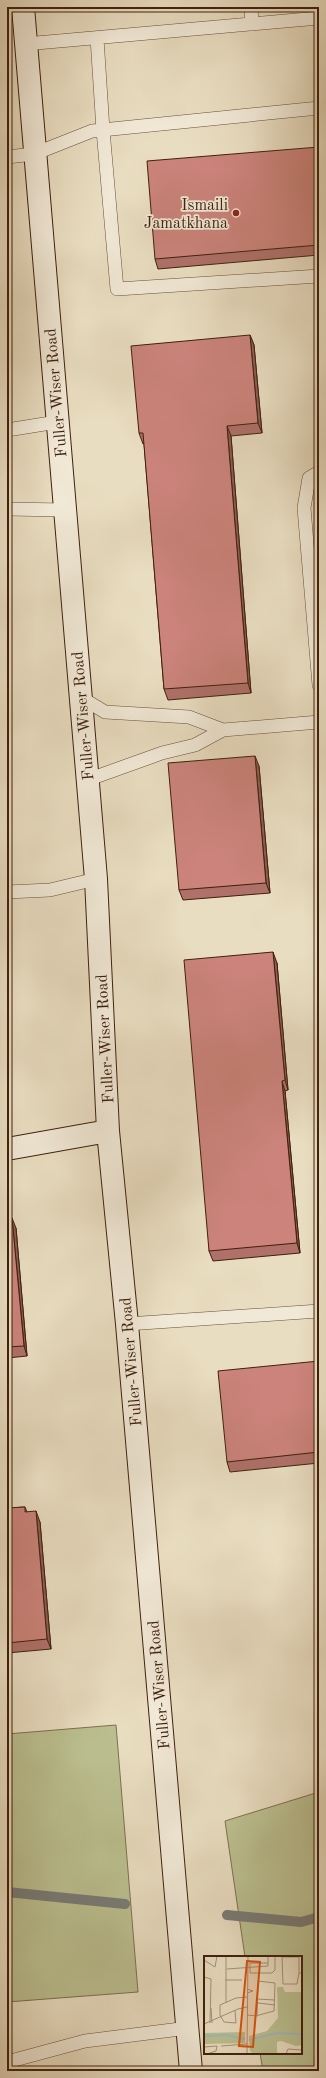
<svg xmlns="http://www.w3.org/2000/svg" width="326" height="2078" font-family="'Old Standard TT',serif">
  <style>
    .green { fill: #bbbf90; stroke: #7d704e }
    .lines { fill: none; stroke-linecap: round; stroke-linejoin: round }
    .stream { stroke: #787b77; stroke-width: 10 }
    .lane-casing { stroke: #6a4f39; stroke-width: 14 }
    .secondary-casing { stroke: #3f200c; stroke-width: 24 }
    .lane { stroke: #f1e9d7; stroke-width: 13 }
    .secondary { stroke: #f1e9d7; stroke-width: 22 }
    .wall { fill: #af716a; stroke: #3f200c }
    .shaded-wall { fill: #8e5c56; stroke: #3f200c }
    .building { fill: #cb837b; stroke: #3f200c }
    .poi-dot { fill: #8f2418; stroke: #f1e9d7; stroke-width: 1.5 }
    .labels { text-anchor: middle; stroke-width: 3.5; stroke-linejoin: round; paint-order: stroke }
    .poi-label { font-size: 16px; fill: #3f200c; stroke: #f1e9d7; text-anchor: end }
    .street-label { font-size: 16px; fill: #3f200c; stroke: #f1e9d7 }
    .inset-river { fill: none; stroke: #9eb8bf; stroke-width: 2 }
    .inset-road { fill: none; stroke: #a59179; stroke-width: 1 }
    .view { fill: #d7530c; fill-opacity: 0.15; stroke: #d7530c; stroke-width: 2 }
    .inset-edge { fill: none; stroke: #3f200c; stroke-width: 2 }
  </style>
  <rect width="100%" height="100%" fill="#e9ddc1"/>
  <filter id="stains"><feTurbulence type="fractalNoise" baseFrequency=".005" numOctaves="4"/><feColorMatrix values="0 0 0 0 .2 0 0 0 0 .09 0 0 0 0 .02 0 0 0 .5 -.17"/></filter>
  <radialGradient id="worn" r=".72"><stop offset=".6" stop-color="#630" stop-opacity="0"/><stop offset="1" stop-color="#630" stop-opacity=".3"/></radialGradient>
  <path class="green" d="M116 1725 138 1992 7 2002V1734Z
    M319 1792V2071H263L260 2053H301V1957H245L225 1821Z"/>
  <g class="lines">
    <path class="stream" d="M7 1892 125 1904
      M227 1915 301 1922 319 1917"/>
    <g class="lane-casing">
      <path id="lane" d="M251 7 252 24
        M97 38 103 130 117 289 319 276
        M25 44 319 18
        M7 157 34 154 92 131 319 108
        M7 430 57 422
        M319 472 309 478 304 508 319 685
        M7 509 64 510
        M80 697 105 712 189 717 223 730 195 745 162 753 87 780
        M223 730 319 722
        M7 892 50 890 96 879
        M127 1324 319 1311
        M7 2062 85 2041 188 2028"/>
    </g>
    <g class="secondary-casing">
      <path id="secondary" d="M23 7 96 879 108 1131 127 1324 191 2071
        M7 1149 108 1131"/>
    </g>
    <use href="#lane" class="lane"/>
    <use href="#secondary" class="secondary"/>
  </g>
  <path class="wall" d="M319 147V255L158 269 155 259Z
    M250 335 254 345 262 433 231 436 251 693 168 700 164 689 144 443 143 444 139 433Z
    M259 766 270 893 183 900 179 890Z
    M277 963 288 1090 285 1091 300 1253 213 1261 209 1251Z
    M7 1030 10 1063H7Z
    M7 1219 16 1228 27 1356 7 1358Z
    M319 1361V1463L230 1472 227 1462Z
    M25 1507 27 1512 40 1522 51 1649 7 1653V1508Z"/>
  <path class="shaded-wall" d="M250 335 254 345 262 433 258 423Z
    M227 426 231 436 251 693 248 683Z
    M255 756 259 766 270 893 266 883Z
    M273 952 277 963 288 1090 285 1080Z
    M7 1030 10 1063 7 1054Z
    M282 1081 285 1091 300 1253 297 1243Z
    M12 1218 16 1228 27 1356 24 1346Z
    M36 1511 40 1522 51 1649 47 1639Z"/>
  <path class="building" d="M319 147V245L155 259 147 161Z
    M250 335 258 423 227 426 248 683 164 689 143 433H139L131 346Z
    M255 756 266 883 179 890 168 763Z
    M273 952 285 1080 282 1081 297 1243 209 1251 184 960Z
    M12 1218 24 1346 7 1347V1219Z
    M319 1361V1452L227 1462 218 1371Z
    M25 1507V1512L36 1511 47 1639 7 1643V1508Z"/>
  <circle class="poi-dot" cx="236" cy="213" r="4"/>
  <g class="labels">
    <g class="poi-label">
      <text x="228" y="210">Ismaili<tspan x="228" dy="18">Jamatkhana</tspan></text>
    </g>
    <g class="street-label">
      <text transform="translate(55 393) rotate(-95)" y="6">Fuller-Wiser Road</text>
      <text transform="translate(82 716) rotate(-95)" y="6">Fuller-Wiser Road</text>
      <text transform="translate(104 1039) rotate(-93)" y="6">Fuller-Wiser Road</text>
      <text transform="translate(130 1362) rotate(-95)" y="6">Fuller-Wiser Road</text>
      <text transform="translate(158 1685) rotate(-95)" y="6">Fuller-Wiser Road</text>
    </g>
  </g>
  <g transform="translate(204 1956)">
    <rect width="98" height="98" fill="#e9ddc1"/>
    <path d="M73 31H79L81 36H97L98 89 92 90 77 85 73 86V98H49L46 95 45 80 63 75 74 62ZM41 76V87L0 88V77Z" fill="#bbbf90"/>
    <path class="inset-river" d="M0 80 23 79 41 83M45 84 72 77 98 78"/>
    <path class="inset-road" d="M22 0V47M78 0 79 28H93L95 17H98M78 1H95V17M0 4 11 11 13 0M46 7V17H68L71 14V0M46 7H64M23 13 64 10V0M0 21 7 23 6 67M21 24H38M43 33 49 35 43 37M53 43 71 44M54 47 71 49M7 52 8 67M31 54 32 67 20 66 16 59V49L32 42 43 41M43 59 53 60 55 59 70 55 71 27 54 25 53 60M0 68 34 53 43 51M17 90 43 88M0 91 13 90 12 95 3 98M43 98 44 0M82 98 84 93 98 94"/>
    <path class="view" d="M43 5 56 6 49 91 35 90Z"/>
    <rect width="98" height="98" class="inset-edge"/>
  </g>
  <rect width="326" height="2078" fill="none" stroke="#e9ddc1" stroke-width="24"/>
  <rect x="8" y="8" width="310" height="2062" fill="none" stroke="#3f200c" stroke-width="2"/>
  <rect x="12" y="12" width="302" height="2054" fill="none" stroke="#3f200c"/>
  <rect width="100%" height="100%" filter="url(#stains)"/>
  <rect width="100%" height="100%" fill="url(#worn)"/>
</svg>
